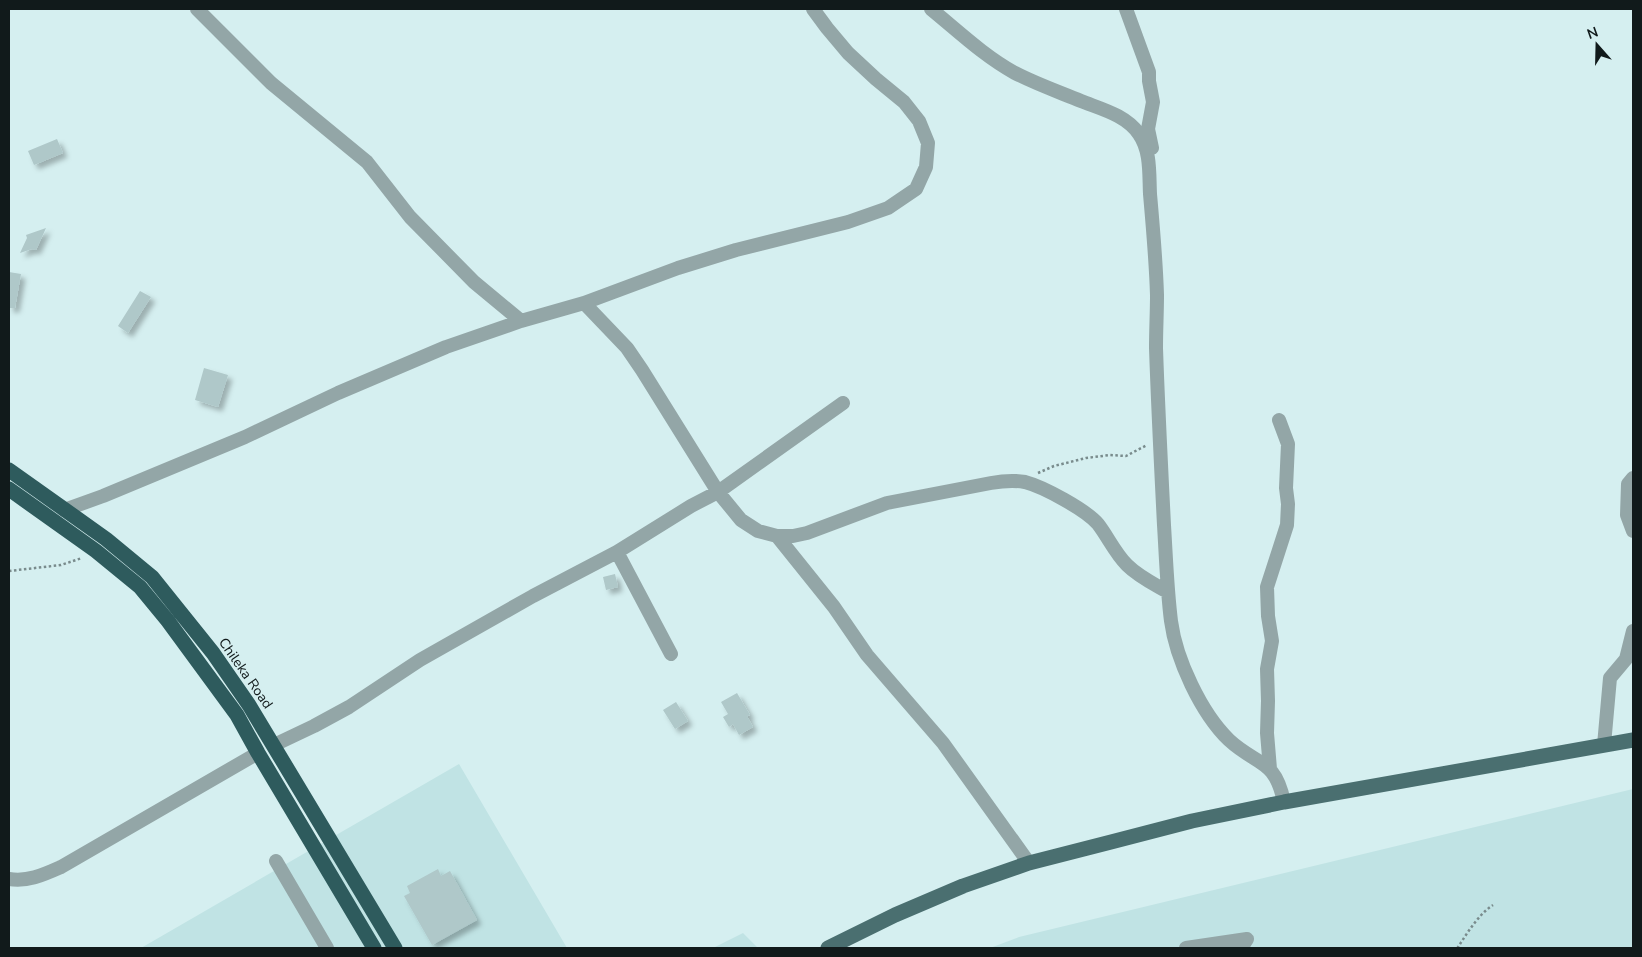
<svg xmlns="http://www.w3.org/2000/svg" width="1642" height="957" font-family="'Nunito Sans',sans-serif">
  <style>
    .built { fill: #c0e3e4 }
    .building { fill: #afc8c9; filter: url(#shadow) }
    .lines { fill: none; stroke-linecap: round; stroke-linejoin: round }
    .path { stroke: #798b8c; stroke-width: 2.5; stroke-dasharray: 2.5 2.5; stroke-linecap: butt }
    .minor { stroke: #93a6a7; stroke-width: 14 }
    .major { stroke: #4a6f70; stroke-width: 15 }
    .highway { stroke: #2e5b5d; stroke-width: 15 }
    .labels { text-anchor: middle; stroke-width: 4; stroke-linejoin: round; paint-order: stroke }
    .street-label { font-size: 14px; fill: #111a1b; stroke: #d5eff0 }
  </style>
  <defs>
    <filter id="shadow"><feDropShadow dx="4.5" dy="4.5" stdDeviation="2.5" flood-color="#0004"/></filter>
  </defs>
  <rect width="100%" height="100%" fill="#d5eff0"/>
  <path class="built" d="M459 764 567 948H141Z
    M1633 789V948H990L1019 937Z
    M743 933 758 948H713Z"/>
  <path class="building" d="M57 139 63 153 34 165 28 151Z
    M46 228 36 250 32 249 20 253 27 238 26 235Z
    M9 272 21 274 15 308H9Z
    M140 291 151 297 128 333 118 326Z
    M204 368 228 375 218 407 195 400Z
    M615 574 618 587 606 590 603 577Z
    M737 693 750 715 747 716 753 727 739 735 733 724 729 727 723 717 728 714 721 702Z
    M676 702 688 721 675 729 663 710Z
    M438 869 441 876 450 871 477 920 432 945 404 896 410 893 407 886Z"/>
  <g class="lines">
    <path class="path" d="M1038 473 1054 466 1086 458 1110 455 1126 456 1147 445
      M9 571 61 565 82 558
      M1459 948 1458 947C1468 932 1478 915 1493 905"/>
    <path class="minor" d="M197 9 271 83 367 162 410 217 474 282 521 321
      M931 9C958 31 984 56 1015 73 1036 84 1059 92 1081 101 1101 109 1126 115 1139 134 1151 151 1149 174 1150 194 1153 228 1156 261 1157 295 1157 312 1156 330 1156 348 1158 407 1161 466 1164 525 1166 557 1167 589 1171 621 1176 659 1201 713 1229 740 1257 766 1275 758 1284 802
      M1126 9 1149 72V81L1153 102 1148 129 1152 148
      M584 303 627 348 642 370 718 492 741 520 758 531 777 536H793L807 533 887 503 991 483C1002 481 1014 480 1025 482 1044 487 1086 510 1098 524 1108 537 1115 553 1127 565 1139 577 1154 584 1168 592
      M1633 478 1628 484 1627 515 1633 531
      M64 510 103 496 245 437 338 393 446 347 521 321 584 303 678 268 736 250 848 222 888 208 916 189 926 167 928 143 919 121 904 102 876 79 848 53 827 28 813 9
      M777 536 834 607 867 655 943 743 1029 863
      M617 552 671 654
      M274 745 314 726 349 707 420 660 533 596 617 552 691 506 718 492 843 403
      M1604 745 1610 678 1626 659 1633 631
      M1270 769 1267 733 1268 701 1267 669 1272 641 1268 616 1267 587 1287 525 1288 504 1286 488 1288 444 1279 420
      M276 861 327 948
      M9 879C28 882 43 875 61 867L258 753
      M1186 948 1247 939 1241 948"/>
    <path class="major" d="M828 948 895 915 963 886 1029 863 1111 842 1192 821 1284 802 1633 740"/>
    <path class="highway" d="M9 470 106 539 152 577 213 653 249 705 395 948
      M9 489 96 551 140 587 168 621 237 715 258 753 374 948"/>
  </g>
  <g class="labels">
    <g class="street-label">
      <text transform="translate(246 673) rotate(55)" y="5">Chileka Road</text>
    </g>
  </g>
  <rect width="1642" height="957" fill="none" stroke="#111a1b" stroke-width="20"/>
  <g transform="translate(1597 45) rotate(340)" stroke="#d5eff0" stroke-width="4" paint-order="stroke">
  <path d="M0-4L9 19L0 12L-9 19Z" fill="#111a1b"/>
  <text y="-8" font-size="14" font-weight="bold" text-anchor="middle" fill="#111a1b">N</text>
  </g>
</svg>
